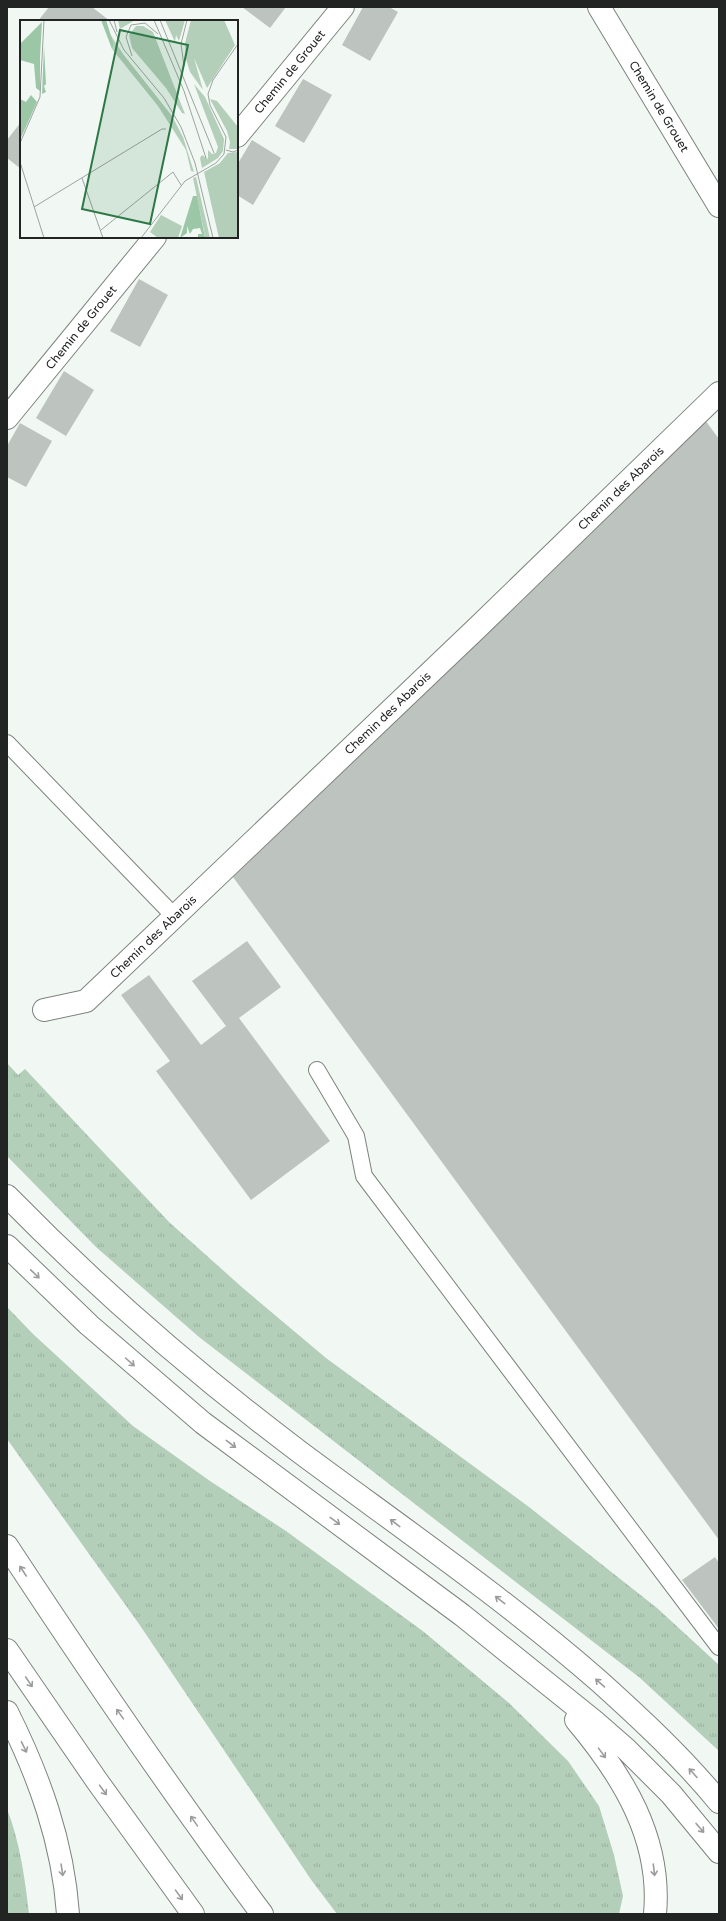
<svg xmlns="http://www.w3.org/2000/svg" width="726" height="1921" font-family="'Varela Round',sans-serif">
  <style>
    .grass { fill: url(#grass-tufts) }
    .building { fill: #bdc3bf }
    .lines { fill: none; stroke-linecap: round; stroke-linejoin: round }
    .service-casing { stroke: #7d837e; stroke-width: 18 }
    .minor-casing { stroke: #7d837e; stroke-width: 24 }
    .motorway-casing { stroke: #7d837e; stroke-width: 24 }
    .service { stroke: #fff; stroke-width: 16 }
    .minor { stroke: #fff; stroke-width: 22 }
    .motorway { stroke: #fff; stroke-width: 22 }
    .oneway { stroke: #9b9c9c }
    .labels { text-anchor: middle; stroke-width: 3; stroke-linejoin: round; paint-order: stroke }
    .street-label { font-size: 12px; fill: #212422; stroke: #fff }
    .inset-road { fill: none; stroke: #9ea39f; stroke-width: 1 }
    .view { fill: #2d7847; fill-opacity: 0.15; stroke: #2d7847; stroke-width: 2 }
    .inset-edge { fill: none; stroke: #212422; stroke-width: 2 }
  </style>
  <defs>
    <pattern id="grass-tufts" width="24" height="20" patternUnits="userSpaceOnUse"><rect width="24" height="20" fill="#b3ceb9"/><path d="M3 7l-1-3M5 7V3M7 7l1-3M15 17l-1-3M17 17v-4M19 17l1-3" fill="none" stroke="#9ab19f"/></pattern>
  </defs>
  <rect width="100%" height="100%" fill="#f1f8f3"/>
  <path class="grass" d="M7 1063 18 1075 25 1069 169 1222 244 1289 326 1358 529 1507 657 1608 719 1665V1751L640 1678 199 1337 96 1247 7 1156Z
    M7 1307 33 1334 133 1426 210 1481 286 1531 424 1632 509 1703 568 1761 599 1806 614 1855 623 1896 619 1914H337L312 1881 139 1624 7 1439Z
    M7 1809C20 1842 25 1879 29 1914H7Z"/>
  <path class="building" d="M49 7H92L110 21H38Z
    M242 7H286L270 28Z
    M363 7H389L398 12 370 61 342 45Z
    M303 79 332 95 304 143 275 126Z
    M21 122V169L7 158V140Z
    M252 140 281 158 253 205 237 195V165Z
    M139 279 168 295 140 347 110 331Z
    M64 371 94 390 66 436 36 418Z
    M705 420 719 439V1540L233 877Z
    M20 423 52 441 26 487 7 477V446Z
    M247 941 281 987 239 1018 330 1141 251 1200 156 1071 170 1061 121 995 149 975 201 1045 226 1026 192 981Z
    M715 1557 719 1563V1629L682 1580Z"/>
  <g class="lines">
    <g class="service-casing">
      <path id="service" d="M7 743 174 916
        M317 1070 356 1136 364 1176 719 1647"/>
    </g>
    <g class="minor-casing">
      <g id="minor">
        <path id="s1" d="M599 7 719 206"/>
        <path id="s2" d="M237 136 343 7"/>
        <path id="s3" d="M7 418 155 237"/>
        <path id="s4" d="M44 1010 86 1001 479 626 719 393"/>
      </g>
    </g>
    <g class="motorway-casing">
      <path id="motorway" d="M7 1196C98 1289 196 1374 301 1453 402 1528 505 1599 600 1682 642 1720 683 1758 719 1802
        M7 1246 89 1325 203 1423 462 1615 594 1721 626 1749 671 1794 719 1852
        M7 1546C89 1671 173 1794 262 1914
        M7 1650 97 1781 193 1914
        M7 1712C39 1776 63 1842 68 1914
        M576 1720C623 1776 662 1839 655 1914"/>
    </g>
    <use href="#service" class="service"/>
    <use href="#minor" class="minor"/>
    <use href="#motorway" class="motorway"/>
  </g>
  <defs><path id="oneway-shaft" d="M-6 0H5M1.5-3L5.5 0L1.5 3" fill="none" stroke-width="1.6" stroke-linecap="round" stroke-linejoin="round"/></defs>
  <g class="oneway">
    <use href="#oneway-shaft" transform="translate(35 1274) rotate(44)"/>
    <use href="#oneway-shaft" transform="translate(130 1362) rotate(42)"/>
    <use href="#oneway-shaft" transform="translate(231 1444) rotate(37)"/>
    <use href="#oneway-shaft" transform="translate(335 1521) rotate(36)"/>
    <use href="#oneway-shaft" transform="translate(395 1523) rotate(-143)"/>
    <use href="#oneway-shaft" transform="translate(23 1571) rotate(-123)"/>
    <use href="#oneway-shaft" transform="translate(500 1600) rotate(-142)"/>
    <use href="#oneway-shaft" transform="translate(29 1682) rotate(56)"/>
    <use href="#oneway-shaft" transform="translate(600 1683) rotate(-139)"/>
    <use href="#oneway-shaft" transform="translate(120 1714) rotate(-125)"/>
    <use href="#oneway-shaft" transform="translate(24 1747) rotate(64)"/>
    <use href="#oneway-shaft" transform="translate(602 1753) rotate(54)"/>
    <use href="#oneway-shaft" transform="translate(693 1773) rotate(-132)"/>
    <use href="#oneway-shaft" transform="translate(103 1790) rotate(54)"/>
    <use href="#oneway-shaft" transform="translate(194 1821) rotate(-125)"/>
    <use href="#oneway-shaft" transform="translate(700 1828) rotate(49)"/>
    <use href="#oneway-shaft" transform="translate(62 1870) rotate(81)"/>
    <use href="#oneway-shaft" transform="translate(654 1870) rotate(83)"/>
    <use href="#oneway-shaft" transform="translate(179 1895) rotate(54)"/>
  </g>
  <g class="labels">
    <g class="street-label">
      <text dy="4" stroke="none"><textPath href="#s2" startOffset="83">Chemin de Grouet</textPath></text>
      <text dy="4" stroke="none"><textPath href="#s1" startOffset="116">Chemin de Grouet</textPath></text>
      <text dy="4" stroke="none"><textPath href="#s3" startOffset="117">Chemin de Grouet</textPath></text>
      <text dy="4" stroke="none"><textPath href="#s4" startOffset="784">Chemin des Abarois</textPath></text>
      <text dy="4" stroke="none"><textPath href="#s4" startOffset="460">Chemin des Abarois</textPath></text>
      <text dy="4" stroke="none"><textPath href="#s4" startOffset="136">Chemin des Abarois</textPath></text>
    </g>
  </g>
  <g transform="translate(20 20)">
    <rect width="218" height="218" fill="#f1f8f3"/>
    <path d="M98 0H115L100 9ZM145 0H165L159 21 156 15 155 22ZM171 0H204L215 25 187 68 174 38 183 70 170 52 166 39 165 23ZM116 6H123L133 12 165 94 162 93 146 68 112 28 109 15ZM88 11 103 34 152 96 163 117 174 152 171 151 166 130 138 86 92 29 94 25ZM174 64 185 77 204 119 203 131 198 138 182 148 180 138 182 135 188 139V130L192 134 196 133 198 127ZM190 79 197 81 218 107V129H209L210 122 207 111ZM218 132V218H199L184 152 200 143 208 133ZM176 157 190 218H185L184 211 173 158ZM141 195 162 206 158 218H138L130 212Z" fill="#b3ceb9"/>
    <path d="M81 0H86L94 25 92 29ZM22 2 20 37V71L16 68 14 44 0 40V24ZM24 26 26 64 24 66 26 72 22 74ZM11 75 17 82 0 120V79L6 82ZM173 176H177L185 218H178V214H182L180 208 173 209 170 214 167 206V213L160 218Z" fill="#9cc7a6"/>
    <path class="inset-road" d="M89 0 104 30 144 78 161 107 175 143 193 218M94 0 97 12M134 0 164 71 186 138M140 0 194 133M112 36 106 17 111 5 125 3 138 14M164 46 161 24 167 0M0 123 20 77 24 0M206 130 213 132 218 130M0 142 24 218M62 158 83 218M14 187 142 109H146M81 210 153 152 161 165M121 218 165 161 196 143 204 134 206 117 190 85 188 74 193 60 218 24"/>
    <path class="view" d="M100 10 168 25 130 204 62 189Z"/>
    <rect width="218" height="218" class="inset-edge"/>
  </g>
  <rect width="726" height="1921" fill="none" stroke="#212422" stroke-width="16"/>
</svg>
